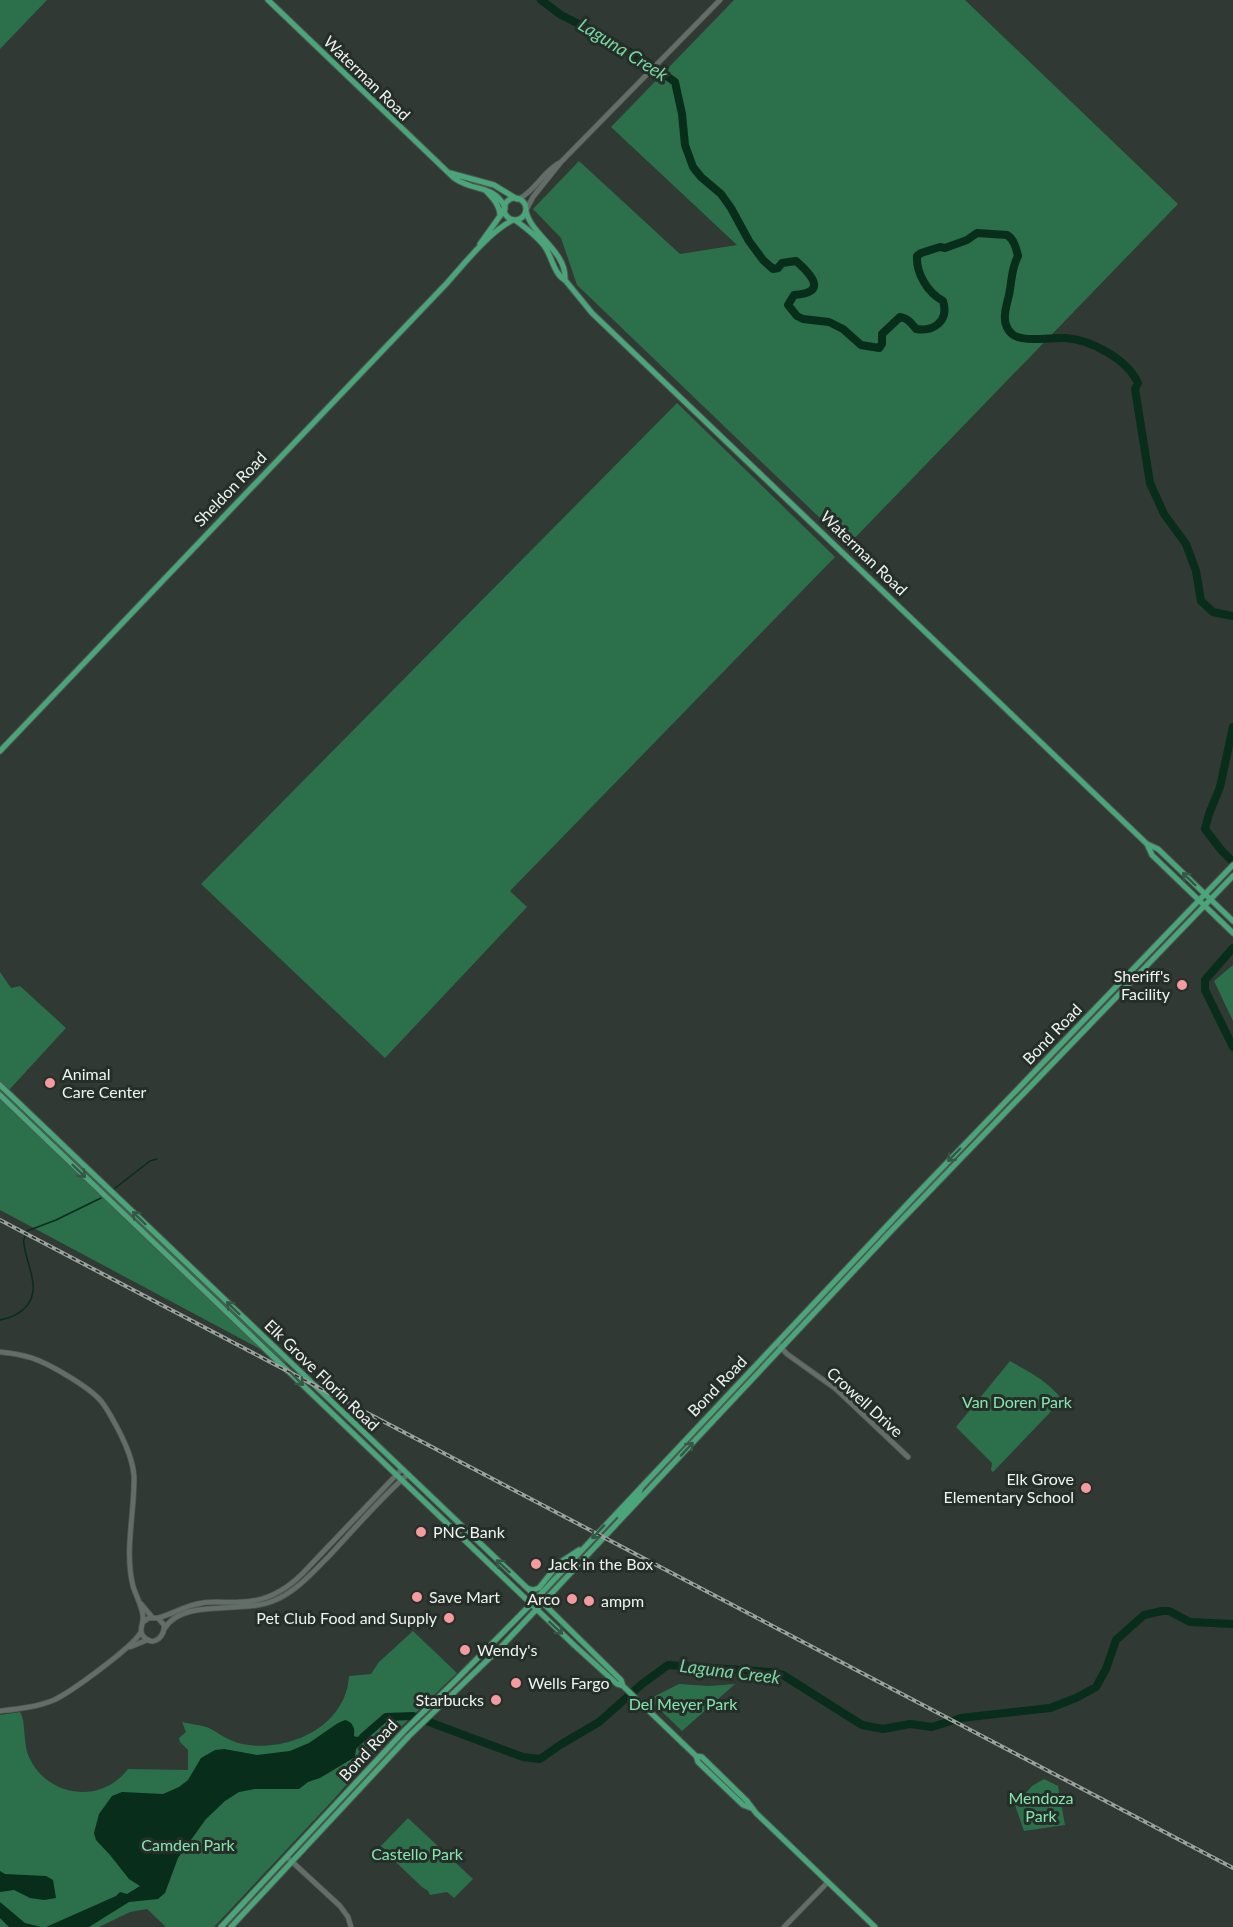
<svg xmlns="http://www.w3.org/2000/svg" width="1233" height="1927" font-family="Lato,sans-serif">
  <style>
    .green { fill: #2b6f4b }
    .water { fill: #082d1b }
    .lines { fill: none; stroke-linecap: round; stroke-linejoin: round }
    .stream { stroke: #082d1b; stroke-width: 1.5 }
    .river { stroke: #082d1b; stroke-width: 8 }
    .minor-casing { stroke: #4f5752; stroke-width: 6 }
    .major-casing { stroke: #4f5752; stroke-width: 7 }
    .minor { stroke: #646e68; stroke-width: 4.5 }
    .major { stroke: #4aa67a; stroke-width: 5 }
    .rail-casing { stroke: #9ba29d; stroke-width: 4 }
    .rail { stroke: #262e29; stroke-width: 1.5; stroke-dasharray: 4.5; stroke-linecap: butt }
    .oneway { stroke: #335845 }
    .poi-dot { fill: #f59b9d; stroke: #262e29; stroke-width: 2 }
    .labels { text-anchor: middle; stroke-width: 6; stroke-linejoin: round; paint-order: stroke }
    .street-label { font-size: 16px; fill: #eef4f0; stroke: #262e29 }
    .poi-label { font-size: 16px; fill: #eef4f0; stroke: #262e29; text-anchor: start }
    .park-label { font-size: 16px; fill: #85e5af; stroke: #262e29 }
    .water-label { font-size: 18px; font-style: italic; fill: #77d7a1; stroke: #262e29 }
  </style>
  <rect width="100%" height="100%" fill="#303933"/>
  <path class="green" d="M0 0H47L0 49Z
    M734 0H965L1178 204 848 545 577 285 561 238 533 209 579 161 680 254 737 245 611 127Z
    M677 403 835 557 510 891 527 907 385 1058 201 884Z
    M1233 965V1021L1214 981Z
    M0 972 11 988 20 986 66 1028 9 1090 303 1372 0 1210Z
    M1010 1361C1029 1372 1049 1381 1062 1400L993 1472 991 1470 992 1463 956 1427Z
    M413 1631 457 1673 374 1753 334 1799 214 1927H166L147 1909 130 1912 99 1927H0V1715L20 1712C26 1720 23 1745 29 1757 47 1797 101 1805 128 1769L188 1770V1750L180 1742 179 1738 186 1732 182 1722C190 1724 201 1725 209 1728 220 1734 229 1741 242 1744 288 1753 346 1727 349 1676L371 1674 379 1662Z
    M679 1684 709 1686 735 1684 682 1731 651 1701 655 1696Z
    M1044 1779 1058 1786 1065 1825 1024 1831 1015 1805 1032 1786Z
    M408 1818 473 1879 454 1898 447 1892 430 1895 428 1891 422 1887 380 1847Z"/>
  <path class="water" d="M345 1720C353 1722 355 1728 354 1736L357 1737 370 1731 368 1738 356 1749 355 1757 320 1778 308 1782 299 1789H255L239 1792 225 1801 206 1819 178 1858 165 1893 158 1899 129 1902 89 1927H46L116 1896 120 1892 127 1894 140 1886 129 1879 110 1855 96 1840 94 1833 99 1814 112 1796 122 1792 163 1794 179 1787 188 1780 201 1758 215 1750 224 1749 257 1755 290 1751 309 1743 338 1723Z
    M0 1871 5 1874 46 1876 53 1880 56 1898 44 1900 30 1898 14 1890 0 1892Z
    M0 1902 25 1923 41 1927H9L0 1918Z"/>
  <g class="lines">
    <path class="stream" d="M114 1189 150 1161 157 1159
      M0 1320C10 1318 18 1315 25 1308 43 1289 26 1265 24 1244 23 1240 25 1235 27 1231L56 1220 101 1198"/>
    <path class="river" d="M541 0 561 15 593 31 647 62 675 82 682 114 685 145 693 167 701 177 721 194 731 208 749 241 763 260 773 269 778 268 782 263 796 261C812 275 828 293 794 295L788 305 797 316 803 319 829 322 843 329 861 345 879 348 882 344V334L900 317C908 318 911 323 916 329 935 332 949 320 943 301 927 292 916 273 917 256L921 253 940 247 945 248 967 240 977 233 1007 235C1014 239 1016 248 1018 256 1011 269 1012 281 1009 295 1006 308 1000 323 1012 334 1021 343 1053 337 1066 338 1091 340 1127 359 1138 383L1135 389 1150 483 1164 514 1186 544 1196 571 1201 601 1213 612 1233 616
      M1233 727 1220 787 1209 814 1205 829 1222 851 1233 862
      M1233 948 1205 980V990L1233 1047
      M363 1737 386 1717 413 1716 523 1757 540 1759 560 1745 599 1722 642 1684 668 1665 770 1672 783 1675 862 1725 883 1729 910 1724 932 1727 961 1718 1050 1708 1076 1698 1096 1687 1106 1669 1116 1640 1144 1615 1162 1611H1169L1190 1622 1233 1624"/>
    <g class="minor-casing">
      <path id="minor" d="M519 199C536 190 544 170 561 162
        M526 210 533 197 561 162 720 0
        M777 1343 787 1354 836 1389 908 1457
        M0 1352C10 1353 22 1355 32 1358 50 1364 89 1387 101 1401 109 1411 114 1422 120 1433 127 1447 133 1461 134 1476 135 1512 124 1550 133 1586 136 1596 142 1606 143 1616 144 1624 137 1631 145 1638 155 1647 165 1635 164 1625L158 1618H149L143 1622
        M141 1604 152 1617
        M158 1618C173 1614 186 1605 202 1603 215 1601 228 1603 240 1602 265 1602 286 1590 303 1573L401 1470
        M165 1628C183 1598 242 1614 273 1601 296 1592 313 1572 330 1555 355 1528 379 1500 407 1475
        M130 1647 147 1640
        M0 1711C18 1709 37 1707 54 1700 71 1692 133 1647 141 1632
        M288 1858 340 1906 348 1917 351 1927
        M784 1927 828 1882"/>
    </g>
    <g class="major-casing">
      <path id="major" d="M268 0 454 178C475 193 492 183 505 207
        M450 173 494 185 517 199
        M485 190C492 197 500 205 500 216
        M504 209a11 11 0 1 1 22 0a11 11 0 1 1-22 0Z
        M526 211C531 235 567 251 565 280
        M515 220C526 228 537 236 545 247 552 257 554 274 565 280L592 313 1147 844 1158 849 1233 921
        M480 244 505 209
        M0 751 447 283C464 264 490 231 513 220
        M1147 844 1152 855 1233 933
        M0 1085 548 1608 621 1680 623 1686
        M0 1095 574 1645 617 1684 623 1686 696 1756 702 1757 747 1801 756 1813 875 1927
        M620 1516 639 1493 641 1487
        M527 1588 533 1590 539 1588 559 1563 579 1550
        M696 1756 698 1762 743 1805 751 1808
        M221 1927 405 1730 457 1679 537 1598 914 1197 1233 865
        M231 1927 409 1736 500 1648 549 1596 892 1230 1233 876"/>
    </g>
    <use href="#minor" class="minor"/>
    <use href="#major" class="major"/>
    <g class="rail-casing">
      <path id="rail" d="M0 1220 1233 1868"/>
    </g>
    <use href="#rail" class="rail"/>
  </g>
  <defs><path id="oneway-shaft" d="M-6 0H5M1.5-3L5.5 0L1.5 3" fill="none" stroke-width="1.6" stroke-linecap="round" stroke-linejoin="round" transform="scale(1.5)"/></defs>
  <g class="oneway">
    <use href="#oneway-shaft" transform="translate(1189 879) rotate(-136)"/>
    <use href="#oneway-shaft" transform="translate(954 1155) rotate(134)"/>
    <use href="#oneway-shaft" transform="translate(79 1171) rotate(44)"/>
    <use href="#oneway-shaft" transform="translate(139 1218) rotate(-136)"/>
    <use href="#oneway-shaft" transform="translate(233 1308) rotate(-136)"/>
    <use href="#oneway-shaft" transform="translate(297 1379) rotate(44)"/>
    <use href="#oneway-shaft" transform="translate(687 1449) rotate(-47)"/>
    <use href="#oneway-shaft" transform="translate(598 1532) rotate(133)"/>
    <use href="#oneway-shaft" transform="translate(503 1566) rotate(-137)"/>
    <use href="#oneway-shaft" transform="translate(556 1628) rotate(43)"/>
  </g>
  <g class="poi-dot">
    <circle cx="1182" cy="985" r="6"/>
    <circle cx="50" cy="1083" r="6"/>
    <circle cx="1086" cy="1488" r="6"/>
    <circle cx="421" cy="1532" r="6"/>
    <circle cx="536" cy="1564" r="6"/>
    <circle cx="417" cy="1597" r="6"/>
    <circle cx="572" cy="1599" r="6"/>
    <circle cx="589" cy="1601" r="6"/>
    <circle cx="449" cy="1618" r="6"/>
    <circle cx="465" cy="1650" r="6"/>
    <circle cx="516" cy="1683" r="6"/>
    <circle cx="496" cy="1700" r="6"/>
  </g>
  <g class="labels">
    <g class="street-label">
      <text transform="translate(367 78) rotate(44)" y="6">Waterman Road</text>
      <text transform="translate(230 489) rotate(-46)" y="6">Sheldon Road</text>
      <text transform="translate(864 553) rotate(44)" y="6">Waterman Road</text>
      <text transform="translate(1052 1034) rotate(-46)" y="6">Bond Road</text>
      <text transform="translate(322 1375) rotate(44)" y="6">Elk Grove Florin Road</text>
      <text transform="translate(717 1386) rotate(-46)" y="6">Bond Road</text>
      <text transform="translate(865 1402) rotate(42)" y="6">Crowell Drive</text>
      <text transform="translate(368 1750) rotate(-47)" y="6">Bond Road</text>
    </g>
    <g class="poi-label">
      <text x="1170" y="982" text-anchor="end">Sheriff's<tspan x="1170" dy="18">Facility</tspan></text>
      <text x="62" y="1080">Animal<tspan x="62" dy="18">Care Center</tspan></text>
      <text x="1074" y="1485" text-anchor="end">Elk Grove<tspan x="1074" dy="18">Elementary School</tspan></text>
      <text x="433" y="1538">PNC Bank</text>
      <text x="548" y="1570">Jack in the Box</text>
      <text x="429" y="1603">Save Mart</text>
      <text x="560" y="1605" text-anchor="end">Arco</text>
      <text x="601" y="1607">ampm</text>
      <text x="437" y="1624" text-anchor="end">Pet Club Food and Supply</text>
      <text x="477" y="1656">Wendy's</text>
      <text x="528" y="1689">Wells Fargo</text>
      <text x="484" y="1706" text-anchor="end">Starbucks</text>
    </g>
    <g class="park-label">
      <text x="1017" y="1408">Van Doren Park</text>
      <text x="683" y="1710">Del Meyer Park</text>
      <text x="1041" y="1804">Mendoza<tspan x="1041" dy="18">Park</tspan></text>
      <text x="188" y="1851">Camden Park</text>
      <text x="417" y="1860">Castello Park</text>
    </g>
    <g class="water-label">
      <text transform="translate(623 50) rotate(32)" y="6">Laguna Creek</text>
      <text transform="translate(730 1672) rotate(7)" y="6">Laguna Creek</text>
    </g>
  </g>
</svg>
